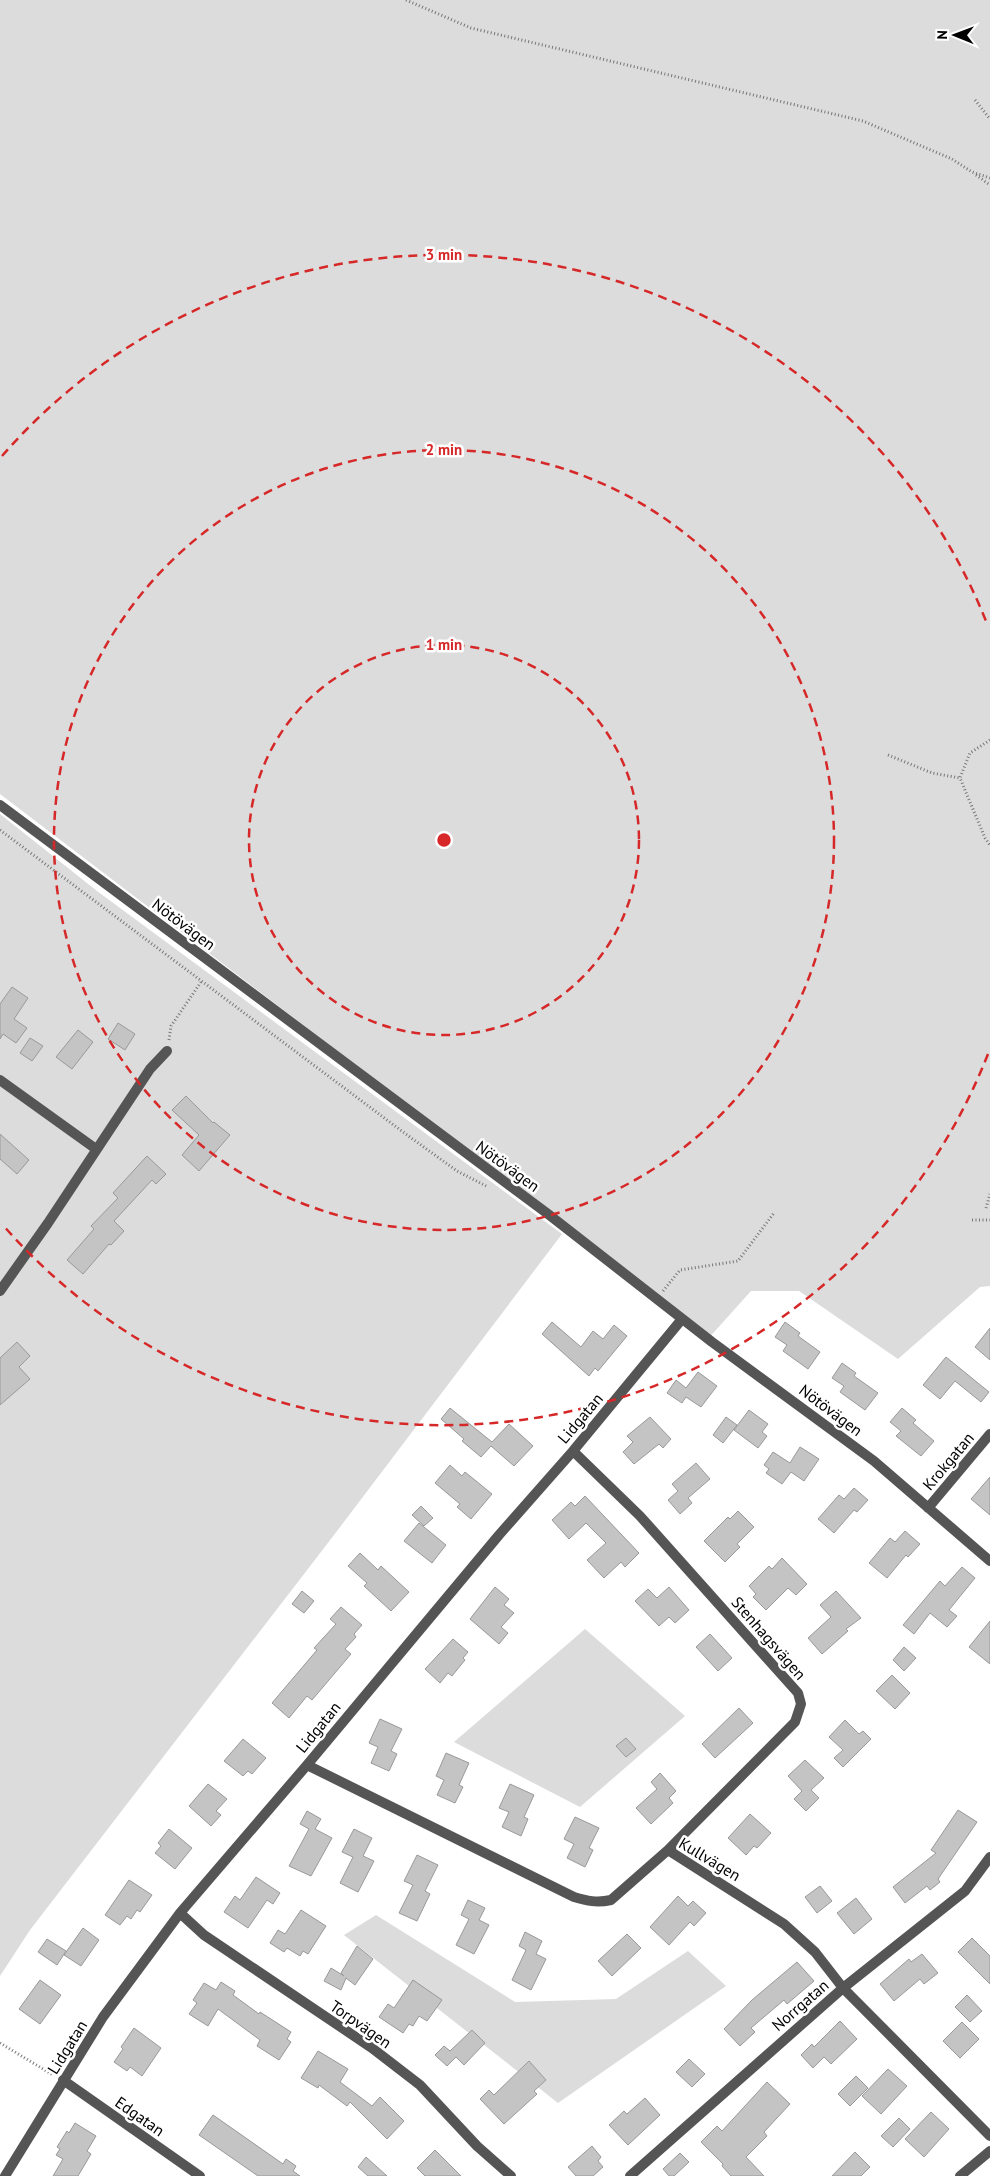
<svg xmlns="http://www.w3.org/2000/svg" width="990" height="2176" font-family="'PT Sans',sans-serif">
  <style>
    .green { fill: #dcdcdc }
    .building { fill: #c4c4c4; stroke: #999 }
    .lines { fill: none; stroke-linecap: round; stroke-linejoin: round }
    .path { stroke: #777; stroke-width: 3; stroke-dasharray: 1 2.5; stroke-linecap: butt }
    .minor { stroke: #555; stroke-width: 10 }
    .tertiary { stroke: #555; stroke-width: 10 }
    .ring { fill: none; stroke: #d62828; stroke-width: 2.5; stroke-dasharray: 9 6 }
    .labels { text-anchor: middle; stroke-width: 5; stroke-linejoin: round; paint-order: stroke }
    .street-label { font-size: 16px; fill: #000; stroke: #fff }
    .centre { fill: #d62828; stroke: #fff; stroke-width: 2.5 }
    .ring-label { font-size: 15px; text-anchor: middle; font-weight: bold; fill: #d62828; stroke: #fff; stroke-width: 5; stroke-linejoin: round; paint-order: stroke }
  </style>
  <rect width="100%" height="100%" fill="#fff"/>
  <path class="green" d="M0 0H990V1286L980 1287 898 1359 799 1291H751L706 1341 550 1213 0 794Z
    M0 814 97 891 562 1234 334 1535 30 1930 0 1976Z
    M585 1629 685 1716 580 1807 454 1742Z
    M376 1915 515 2002 616 1999 688 1951 726 1986 558 2103 344 1935Z"/>
  <path class="building" d="M12 987 28 998 14 1019 27 1028 16 1043 3 1034 0 1039V1004Z
    M118 1023 135 1034 125 1050 108 1039Z
    M78 1030 93 1042 72 1069 56 1057Z
    M30 1038 43 1046 32 1061 20 1053Z
    M186 1096 213 1123 214 1122 230 1135 199 1171 182 1155 199 1135 172 1110Z
    M0 1134 29 1160 17 1174 0 1159Z
    M147 1156 166 1174 156 1184 152 1180 114 1221 124 1231 111 1245 109 1244 83 1274 67 1260 94 1229 91 1226 118 1198 113 1193Z
    M552 1322 581 1347 593 1331 603 1339 614 1325 627 1336 598 1371 595 1368 589 1376 542 1334Z
    M785 1322 800 1333 798 1336 820 1352 808 1369 783 1351 787 1345 775 1337Z
    M990 1328V1360L975 1347Z
    M17 1342 30 1356 19 1367 30 1379 0 1405V1358Z
    M946 1357 989 1392 981 1402 955 1381 940 1399 923 1385Z
    M842 1363 856 1373 854 1376 878 1393 865 1410 840 1392 844 1386 832 1378Z
    M698 1372 717 1386 701 1407 686 1397 682 1403 667 1393 676 1380 686 1388Z
    M450 1408 492 1442 509 1424 533 1446 514 1466 491 1446 481 1457 462 1441 464 1439 441 1419Z
    M902 1408 916 1420 913 1423 934 1441 921 1456 896 1436 901 1431 890 1422Z
    M749 1410 768 1424 762 1432 767 1436 758 1448 734 1430Z
    M650 1417 671 1439 663 1448 659 1444 634 1464 623 1452 633 1442 627 1436Z
    M726 1417 737 1425 723 1443 713 1435Z
    M800 1447 819 1459 804 1481 791 1472 782 1484 766 1473 769 1469 764 1465 773 1452 790 1463Z
    M696 1463 710 1479 688 1498 692 1503 680 1514 668 1500 678 1491 672 1484Z
    M450 1465 462 1476 465 1472 492 1494 471 1519 457 1507 460 1504 435 1483Z
    M990 1477V1515L971 1499Z
    M854 1488 868 1500 857 1512 854 1510 834 1533 818 1519 839 1495 844 1499Z
    M585 1496 639 1553 625 1567 621 1562 604 1578 587 1560 606 1543 586 1523 569 1539 552 1520 571 1502 575 1506Z
    M421 1506 433 1518 424 1526 412 1515Z
    M738 1511 754 1527 737 1544 740 1547 725 1562 704 1541 728 1517 730 1519Z
    M419 1523 446 1545 432 1563 404 1541Z
    M905 1531 920 1544 908 1557 906 1555 887 1578 869 1563 890 1538 895 1542Z
    M360 1553 378 1570 381 1566 409 1592 391 1611 364 1586 367 1583 348 1566Z
    M782 1558 807 1584 796 1595 788 1588 766 1610 753 1597 756 1594 749 1586 769 1566 772 1569Z
    M962 1567 975 1578 949 1610 957 1616 947 1627 930 1613 914 1634 903 1625 940 1581 945 1586Z
    M495 1587 509 1599 504 1605 514 1613 501 1627 508 1633 499 1644 470 1619Z
    M669 1587 689 1610 675 1623 669 1617 659 1626 635 1601 648 1589 657 1598Z
    M302 1591 314 1601 304 1613 292 1604Z
    M836 1591 861 1618 846 1629 848 1631 822 1654 808 1638 831 1617 820 1605Z
    M341 1607 362 1625 354 1634 356 1637 345 1649 351 1654 312 1700 307 1696 289 1718 272 1703 317 1650 314 1648 336 1624 330 1619Z
    M990 1621V1664L969 1647Z
    M710 1634 732 1658 718 1671 696 1647Z
    M453 1639 468 1652 463 1658 465 1660 452 1676 448 1673 440 1683 425 1669Z
    M904 1647 916 1658 904 1671 893 1660Z
    M892 1675 910 1693 895 1709 876 1691Z
    M739 1708 753 1723 715 1758 702 1744Z
    M380 1719 402 1729 391 1751 397 1754 389 1771 371 1763 378 1747 369 1743Z
    M845 1720 859 1734 863 1731 871 1739 843 1767 834 1758 843 1750 829 1737Z
    M626 1738 636 1749 626 1757 616 1746Z
    M243 1739 266 1758 252 1774 248 1771 243 1776 224 1761Z
    M446 1753 469 1763 459 1785 463 1787 455 1803 437 1795 444 1780 436 1776Z
    M805 1760 824 1778 811 1790 819 1798 806 1811 794 1799 802 1791 788 1776Z
    M660 1773 676 1791 669 1798 673 1803 651 1824 636 1808 657 1789 651 1782Z
    M208 1784 227 1799 216 1811 221 1815 211 1826 189 1806Z
    M510 1784 534 1795 524 1817 528 1819 521 1836 502 1827 509 1812 499 1808Z
    M958 1810 977 1822 938 1879 940 1882 930 1890 927 1886 905 1903 893 1887 936 1853 931 1850Z
    M307 1811 321 1819 315 1829 332 1838 311 1876 289 1866 309 1829 300 1824Z
    M750 1814 771 1833 757 1848 754 1846 746 1855 728 1838Z
    M575 1817 599 1828 589 1848 593 1850 585 1867 567 1858 574 1844 564 1839Z
    M169 1829 192 1848 175 1869 155 1853 161 1846 158 1843Z
    M354 1829 372 1838 363 1856 374 1861 358 1892 340 1883 353 1857 342 1852Z
    M417 1855 438 1865 425 1891 430 1894 417 1921 399 1913 413 1885 404 1881Z
    M256 1877 280 1893 273 1904 267 1900 248 1928 224 1912 235 1896 240 1900Z
    M129 1880 152 1895 140 1912 137 1910 131 1919 127 1916 120 1925 105 1915Z
    M820 1886 832 1901 817 1913 805 1897Z
    M678 1896 688 1906 693 1901 706 1913 694 1926 690 1922 669 1945 650 1927Z
    M856 1898 872 1919 854 1934 837 1913Z
    M468 1900 485 1908 479 1920 489 1925 474 1954 456 1945 469 1919 461 1915Z
    M301 1910 326 1926 308 1954 303 1951 300 1956 287 1948 284 1952 270 1943 278 1930 285 1934Z
    M83 1928 99 1940 81 1966 64 1955Z
    M525 1932 542 1941 536 1954 546 1959 531 1990 512 1980 526 1950 519 1946Z
    M627 1934 641 1948 612 1976 598 1961Z
    M972 1938 990 1956V1984L958 1952Z
    M47 1939 66 1951 57 1965 38 1952Z
    M357 1946 373 1959 355 1985 346 1978 341 1990 324 1981 331 1968 344 1976 341 1973Z
    M922 1954 938 1973 924 1984 920 1979 894 2001 880 1984 909 1959 911 1962Z
    M797 1962 814 1981 787 2004 784 2000 751 2028 755 2032 740 2046 724 2029 752 2000Z
    M40 1980 61 1995 40 2024 19 2009Z
    M413 1980 442 2000 427 2021 419 2016 413 2026 409 2024 403 2033 379 2017 388 2004 394 2008Z
    M221 1982 235 1991 233 1995 259 2014 260 2012 291 2032 287 2039 291 2042 279 2060 257 2046 260 2040 218 2009 208 2026 189 2014 197 2003 193 2000 204 1983 216 1990Z
    M967 1995 982 2011 970 2022 955 2007Z
    M840 2021 857 2039 831 2064 824 2057 813 2068 801 2055 812 2044 814 2047Z
    M962 2022 979 2039 960 2058 943 2041Z
    M134 2028 161 2048 142 2076 130 2067 127 2071 114 2062 123 2049 121 2047Z
    M472 2030 485 2043 464 2065 456 2057 447 2066 435 2055 444 2046 450 2051Z
    M318 2051 348 2069 340 2082 372 2106 380 2097 404 2121 387 2139 350 2102 347 2106 319 2085 318 2088 301 2078Z
    M689 2059 705 2074 692 2087 676 2072Z
    M529 2061 546 2080 534 2091 537 2094 504 2124 480 2099 489 2090 494 2095Z
    M888 2069 907 2086 881 2114 862 2096Z
    M856 2076 868 2088 850 2106 838 2094Z
    M767 2082 790 2104 764 2132 767 2136 746 2157 764 2176H731L722 2166 723 2164 701 2142 717 2126 722 2131Z
    M645 2098 660 2115 628 2145 609 2125 624 2111 627 2114Z
    M931 2112 949 2129 924 2157 905 2139Z
    M213 2115 283 2164 286 2159 296 2166 293 2171 300 2176H258L199 2135Z
    M899 2118 910 2129 893 2147 881 2136Z
    M75 2123 96 2136 87 2151 91 2154 78 2176H53L63 2159 56 2155 60 2149 57 2147 67 2131 69 2133Z
    M592 2146 601 2157 598 2161 603 2167 593 2176H576L568 2167Z
    M435 2150 461 2176H425L417 2168Z
    M855 2152 870 2167 861 2176H832Z
    M680 2153 689 2162 674 2176H669L663 2169Z
    M366 2157 387 2176H368L358 2167Z"/>
  <g class="lines">
    <path class="path" d="M406 0 471 28 863 121 952 159 972 172 990 178
      M975 100 990 119
      M976 175 990 185
      M990 740 970 753 960 778 985 838 990 845
      M888 755 932 773 960 778
      M0 830 403 1132 457 1171 488 1187
      M169 1040 171 1026 201 982
      M986 1208 990 1194
      M972 1220H990
      M663 1291 680 1270 738 1261 774 1213
      M0 2043 53 2075"/>
    <path class="minor" d="M0 805 548 1214 712 1342 874 1461 990 1561
      M0 1080 96 1149
      M0 1291 48 1223 150 1069 167 1051
      M573 1451 640 1516 798 1693 801 1704 795 1722 668 1850
      M928 1508 990 1434
      M307 1765 574 1897C587 1901 597 1903 611 1900L668 1850 784 1924 815 1952 843 1988 990 2136
      M180 1913 204 1935 372 2048 420 2085 477 2146 511 2176
      M63 2080 200 2176
      M5 2176 103 2017 180 1913 307 1765 499 1535 573 1451 682 1319
      M630 2176 843 1988 965 1891 990 1857"/>
    <path class="tertiary" d="M960 2176 990 2151"/>
  </g>
  <g class="ring">
    <circle cx="444" cy="840" r="195"/>
    <circle cx="444" cy="840" r="390"/>
    <path d="M988 1054A585 585 0 0 1 2 1224M2 456A585 585 0 0 1 988 626"/>
  </g>
  <g class="labels">
    <g class="street-label">
      <text transform="translate(184 924) rotate(37)" y="6">Nötövägen</text>
      <text transform="translate(508 1166) rotate(36)" y="6">Nötövägen</text>
      <text transform="translate(831 1410) rotate(37)" y="6">Nötövägen</text>
      <text transform="translate(580 1418) rotate(-50)" y="6">Lidgatan</text>
      <text transform="translate(948 1461) rotate(-50)" y="6">Krokgatan</text>
      <text transform="translate(769 1638) rotate(49)" y="6">Stenhagsvägen</text>
      <text transform="translate(318 1727) rotate(-51)" y="6">Lidgatan</text>
      <text transform="translate(710 1859) rotate(31)" y="6">Kullvägen</text>
      <text transform="translate(800 2005) rotate(-41)" y="6">Norrgatan</text>
      <text transform="translate(361 2024) rotate(35)" y="6">Torpvägen</text>
      <text transform="translate(67 2047) rotate(-58)" y="6">Lidgatan</text>
      <text transform="translate(140 2116) rotate(35)" y="6">Edgatan</text>
    </g>
  </g>
  <circle cx="444" cy="840" r="8" class="centre"/>
  <g class="ring-label">
    <text x="444" y="260">3 min</text>
    <text x="444" y="455">2 min</text>
    <text x="444" y="650">1 min</text>
  </g>
  <g transform="translate(955 35) rotate(271)" stroke="#ffffff" stroke-width="4" paint-order="stroke">
  <path d="M0-4L9 19L0 12L-9 19Z" fill="#000000"/>
  <text y="-8" font-size="14" font-weight="bold" text-anchor="middle" fill="#000000">N</text>
  </g>
</svg>
